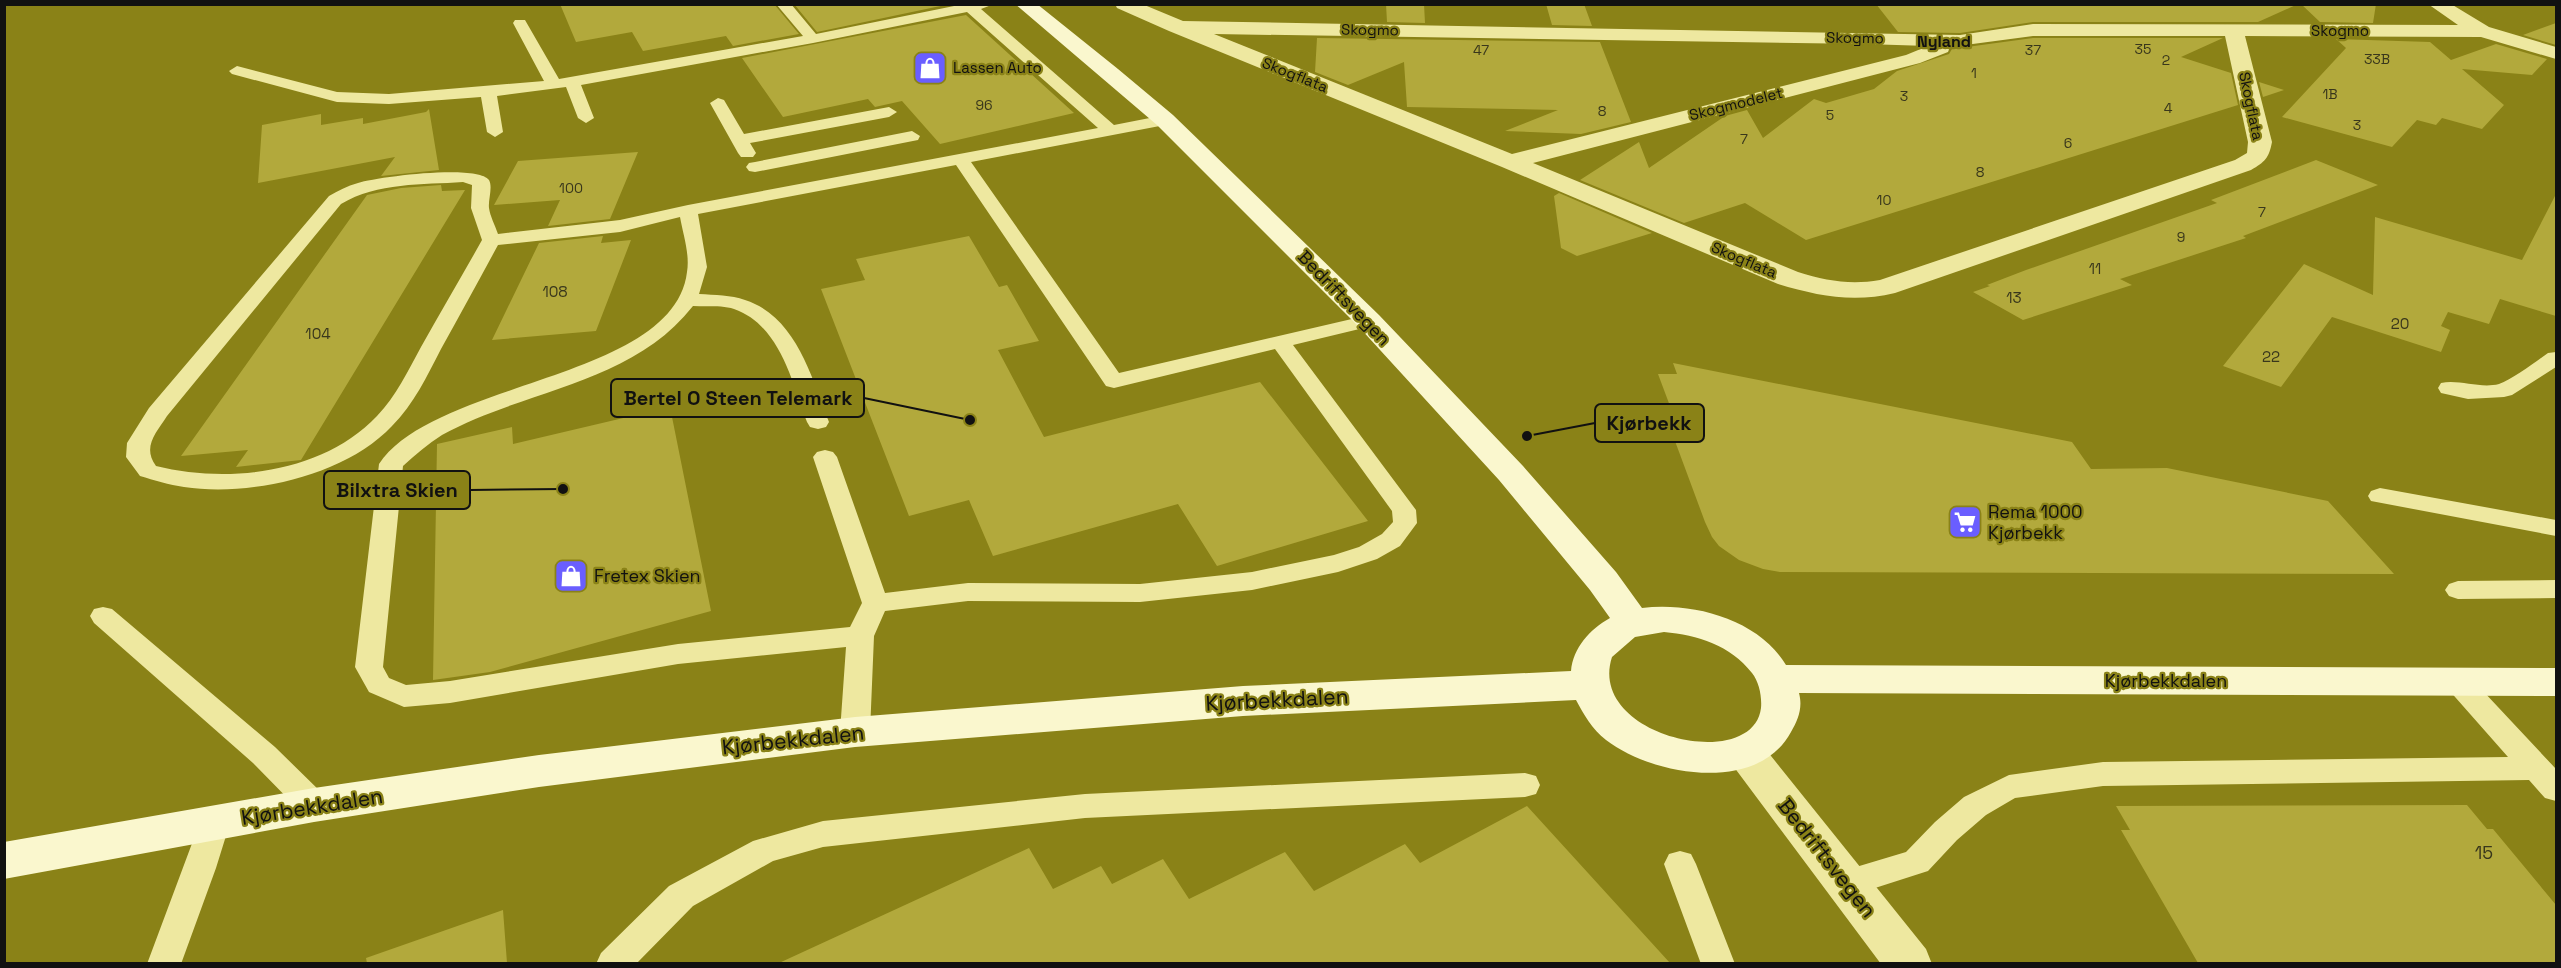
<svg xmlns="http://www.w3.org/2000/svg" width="2561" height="968" font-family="'Space Grotesk',sans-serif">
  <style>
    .building { fill: #b2a93c }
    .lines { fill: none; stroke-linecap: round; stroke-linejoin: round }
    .lane { fill: #eee8a0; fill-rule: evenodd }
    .street { fill: #eee8a0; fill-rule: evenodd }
    .secondary { fill: #faf7ce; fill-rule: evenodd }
    .labels { text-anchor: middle; stroke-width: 4.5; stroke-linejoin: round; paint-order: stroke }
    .far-number-label { font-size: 14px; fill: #39371c }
    .far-street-label { font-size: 15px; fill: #111; stroke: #8a8217 }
    .far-poi-label { font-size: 15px; fill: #111; stroke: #8a8217; text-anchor: start }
    .number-label { font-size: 15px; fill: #39371c }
    .far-neighbourhood-label { font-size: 16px; font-weight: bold; fill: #111; stroke: #8a8217 }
    .street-label { font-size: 18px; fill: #111; stroke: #8a8217 }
    .poi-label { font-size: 18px; fill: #111; stroke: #8a8217; text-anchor: start }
    .near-number-label { font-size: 18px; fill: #39371c }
    .near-street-label { font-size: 21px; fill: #111; stroke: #8a8217 }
    .leader { fill: none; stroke: #111; stroke-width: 2 }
    .callout-dot { fill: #111; stroke: #8a8217; stroke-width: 2 }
    .callout { fill: #8a8217; stroke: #111; stroke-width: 2 }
    .callout-label { font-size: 20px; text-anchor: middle; font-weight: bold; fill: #111 }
  </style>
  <rect width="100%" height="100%" fill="#8a8217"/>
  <path class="building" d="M560 4H774L799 34 733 46 726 36 643 51 632 32 576 42Z
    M794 4H950L817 32Z
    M1386 4H1424L1425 23 1387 22Z
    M1546 4H1584L1592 26 1552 25Z
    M1876 4H2298L2258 22H2033L1960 33 1898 32Z
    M2301 4H2376L2373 23 2320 22Z
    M966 15 1074 113 940 144 902 101 875 107 868 99 783 117 742 58Z
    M2556 23V45L2523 35Z
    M1317 38 1600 42 1631 122 1581 134 1505 131 1558 110 1407 107 1404 62 1348 85 1315 72Z
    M2033 38H2223L2181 57 2231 73 2238 105 1806 240 1745 203 1684 223 1580 180 1639 142 1649 168 1725 116 1747 110 1763 138 1814 99 1826 103 1874 89 1897 71 1949 54 1952 49Z
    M2336 39 2430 42 2451 60 2496 44 2547 59 2532 75 2462 69 2504 105 2482 129 2442 118 2436 125 2417 120 2392 147 2282 117 2346 48Z
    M2259 82 2284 90 2263 97Z
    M429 109 439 170 381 176 395 157 258 183 262 125 321 114V125L363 118V124L426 112Z
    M638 152 610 219 548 226 560 200 494 205 518 161Z
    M2316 160 2378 185 2243 236 2246 238 2120 279 2132 285 2023 320 1973 292 1990 286 1987 285 2026 270 2217 203 2211 200Z
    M441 185 442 191 465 190 301 460 236 467 248 450 181 456 367 195 401 188Z
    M1559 193 1652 233 1577 256 1561 248 1554 196Z
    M2556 194V316L2500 299 2489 324 2448 312 2441 326 2450 330 2441 352 2332 317 2281 387 2223 366 2304 264 2373 295 2375 217 2522 260Z
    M603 236 601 243 631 240 596 331 492 340 539 243Z
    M969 236 999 287 1007 285 1039 341 998 350 1044 437 1260 382 1368 521 1217 566 1178 504 993 556 969 500 909 516 821 289 865 280 856 259Z
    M1673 363 2072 442 2091 469 2167 468 2328 501 2394 574 1780 572 1763 569 1739 560 1719 546 1712 537 1705 522 1662 406H1670L1658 374H1677Z
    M670 407 711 611 490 672 433 680 437 444 512 427 513 444Z
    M2467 805 2487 829H2493L2556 905V963H2198L2121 830H2130L2116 806Z
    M1527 806 1670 963H779L1029 848 1053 889 1101 866 1112 884 1163 859 1189 899 1285 852 1314 891 1405 844 1420 863Z
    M503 910 507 963H367L366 958Z"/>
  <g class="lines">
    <path class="lane" d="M776 4H791L816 34 964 4H994L981 9 1114 125 1165 115 1171 117 1173 120 1171 123 1165 125 971 162 1119 373 1369 315 1376 317 1379 321 1376 325 1293 345 1416 510 1417 523 1400 546 1377 559 1338 572 1252 590 1140 602 968 601 885 611 874 636 870 732 865 740 855 743 845 740 840 732 846 647 678 664 450 703 404 707 369 692 355 667 379 464C435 380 674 380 687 272 690 254 683 234 680 217L620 232 498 245C479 280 460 315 441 349 427 376 414 404 392 426 345 476 250 497 184 487 169 485 154 480 140 476L126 457 127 443 149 408 329 196C338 191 347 186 358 183 377 177 477 164 489 180 493 187 488 200 489 208 490 216 495 225 498 234L620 220 688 205 1098 128 967 12 813 43 581 85 594 118 586 123 578 118 566 87 497 96 503 132 495 137 487 132 481 97 389 104 337 102 232 74 229 71 237 66 337 92 389 94 544 81 513 23 515 20H525L559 79 803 36ZM956 165 1106 386 1114 388 1275 349 1392 511 1393 522 1382 534 1359 547 1334 555 1252 572 1140 584 968 583 885 593 837 457 833 452 825 450 817 452 813 457 862 603 850 627 678 644 450 681 406 685 389 678 383 667 403 466C415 455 428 444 442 435 525 389 631 385 693 306 706 307 722 305 734 309 780 325 792 382 807 422L810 427 818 429 826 427 829 422C812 378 796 316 745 300 731 295 715 295 699 294L707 267 698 214ZM463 182 472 185 471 208 482 240C462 276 441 311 421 347 408 371 396 396 377 416 323 473 229 484 156 466 142 447 156 433 167 416L341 204C378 182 422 185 463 182Z
      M718 98 724 100 744 134 889 107 897 112 889 117 750 143 756 153 753 157H741L738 153 710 103Z
      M912 131 920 136 918 140 755 172 749 171 746 167 749 163 755 162Z
      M2556 352V367L2512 395 2504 397 2468 399 2441 393 2438 388 2441 383C2459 379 2480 389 2499 384 2513 379 2535 362 2548 353Z
      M2380 488 2556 520V536L2371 501 2368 496 2371 491Z
      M2556 580V598L2458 599 2449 596 2445 590 2449 584 2458 581Z
      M103 607 112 609 275 747 325 796 329 805 325 814 314 817 303 814 253 763 94 623 90 616 94 609Z
      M2458 672 2468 675 2556 769V801L2545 798 2529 780 2103 786 2015 798 1986 815 1957 840 1928 871 1847 897 1836 893 1831 883 1836 873 1906 852 1935 822 1964 797 2009 775 2103 762 2508 757 2448 689 2444 682 2448 675Z
      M1525 773 1536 776 1540 785 1536 794 1525 797 1085 818 823 847 773 861 693 906 636 964H596L601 953 669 886 753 841 823 821 1085 794Z
      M214 810 225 814 230 823 216 868 181 964H147L203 814Z
      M1680 851 1691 854 1696 864 1735 964H1701L1664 864 1669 854Z"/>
    <path class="street" d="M1115 4H1142L1183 21 1960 35 2033 24 2458 25 2428 4H2451L2489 27 2556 47V59L2481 37 2245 36 2272 142C2269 158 2265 162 2251 170L1895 293C1853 303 1818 296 1778 284L1502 167 1169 31 1117 8ZM1214 34 1865 44 1928 46 1906 55 1512 154ZM2033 36H2225L2248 142 2247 153 2235 160 1880 280C1851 285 1826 281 1798 272L1533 163 1920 63 1948 52 1950 47Z
      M1745 736 1759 741 1926 949 1932 964H1881L1731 763 1725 752 1731 741Z"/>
    <path class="secondary" d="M1015 4H1037L1118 69 1173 115 1379 315 1523 466 1616 572 1642 608C1693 602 1758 619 1786 665L2556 668V696L1799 693C1803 708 1798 720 1791 732 1758 794 1653 776 1606 740 1592 729 1584 715 1576 700L1243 716 855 747 539 787 314 822 4 879V842L314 788 539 755 855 717 1243 686 1571 671C1573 648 1590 629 1610 618L1590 590 1499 480 1359 327 1157 125ZM1664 632C1698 635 1730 645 1752 673 1759 682 1762 696 1761 708 1753 774 1586 737 1612 657L1635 637Z"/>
  </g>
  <defs>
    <g id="shop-square" transform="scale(1.725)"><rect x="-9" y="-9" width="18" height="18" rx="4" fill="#6a5eff" stroke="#8a8217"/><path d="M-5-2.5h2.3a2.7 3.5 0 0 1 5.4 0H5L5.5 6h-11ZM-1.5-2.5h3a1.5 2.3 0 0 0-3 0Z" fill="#fff"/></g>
    <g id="supermarket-square" transform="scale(1.725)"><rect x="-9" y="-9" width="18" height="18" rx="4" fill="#6a5eff" stroke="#8a8217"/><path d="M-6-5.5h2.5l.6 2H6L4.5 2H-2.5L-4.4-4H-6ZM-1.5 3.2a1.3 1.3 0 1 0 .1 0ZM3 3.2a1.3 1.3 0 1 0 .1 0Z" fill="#fff"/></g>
  </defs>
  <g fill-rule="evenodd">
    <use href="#shop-square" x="930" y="68"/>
    <use href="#supermarket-square" x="1965" y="522"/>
    <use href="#shop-square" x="571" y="576"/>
  </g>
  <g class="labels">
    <g class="far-number-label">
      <text x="2143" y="54">35</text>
      <text x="1481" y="55">47</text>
      <text x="2033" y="55">37</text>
      <text x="2377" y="64">33B</text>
      <text x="2166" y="65">2</text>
      <text x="1974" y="78">1</text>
      <text x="2330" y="99">1B</text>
      <text x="1904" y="101">3</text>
      <text x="984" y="110">96</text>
      <text x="2168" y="113">4</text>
      <text x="1602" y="116">8</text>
      <text x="1830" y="120">5</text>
      <text x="2357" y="130">3</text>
      <text x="1744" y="144">7</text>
      <text x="2068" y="148">6</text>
      <text x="1980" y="177">8</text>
      <text x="571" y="193">100</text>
      <text x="1884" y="205">10</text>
      <text x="2262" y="217">7</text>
      <text x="2181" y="242">9</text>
    </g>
    <g class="far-street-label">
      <text transform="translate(1370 30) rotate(1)" y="5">Skogmo</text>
      <text x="2340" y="36">Skogmo</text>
      <text transform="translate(1855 38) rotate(1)" y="5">Skogmo</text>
      <text transform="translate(1295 75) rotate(22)" y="5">Skogflata</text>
      <text transform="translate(1736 104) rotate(-14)" y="5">Skogmodelet</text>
      <text transform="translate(2251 106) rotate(78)" y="5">Skogflata</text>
      <text transform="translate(1744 260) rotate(23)" y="5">Skogflata</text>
    </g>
    <g class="far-poi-label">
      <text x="953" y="73">Lassen Auto</text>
    </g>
    <g class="number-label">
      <text x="2095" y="274">11</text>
      <text x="555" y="297">108</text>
      <text x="2014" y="303">13</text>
      <text x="2400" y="329">20</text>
      <text x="318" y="339">104</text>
      <text x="2271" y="362">22</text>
    </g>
    <g class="far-neighbourhood-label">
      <text x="1944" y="47">Nyland</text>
    </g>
    <g class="street-label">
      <text transform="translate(1344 298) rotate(46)" y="6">Bedriftsvegen</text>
      <text x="2166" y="687">Kjørbekkdalen</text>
    </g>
    <g class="poi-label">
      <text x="1988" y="518">Rema 1000<tspan x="1988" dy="21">Kjørbekk</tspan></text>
      <text x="594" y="582">Fretex Skien</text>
    </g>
    <g class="near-number-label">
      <text x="2484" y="859">15</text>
    </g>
    <g class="near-street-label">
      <text transform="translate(1277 700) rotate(-3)" y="7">Kjørbekkdalen</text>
      <text transform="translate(793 740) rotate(-6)" y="7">Kjørbekkdalen</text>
      <text transform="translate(312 807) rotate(-9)" y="7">Kjørbekkdalen</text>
      <text transform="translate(1827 858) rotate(52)" y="7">Bedriftsvegen</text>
    </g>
  </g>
  <path class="leader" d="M970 420L864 398M1527 436L1595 423M563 489L470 490"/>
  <g class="callout-dot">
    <circle cx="970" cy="420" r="6"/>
    <circle cx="1527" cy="436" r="6"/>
    <circle cx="563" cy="489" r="6"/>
  </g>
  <g class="callout">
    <rect x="611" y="379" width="253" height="38" rx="6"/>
    <rect x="1595" y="404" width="109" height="38" rx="6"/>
    <rect x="324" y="471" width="146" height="38" rx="6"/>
  </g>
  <g class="callout-label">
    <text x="738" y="405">Bertel O Steen Telemark</text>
    <text x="1649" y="430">Kjørbekk</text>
    <text x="397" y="497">Bilxtra Skien</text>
  </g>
  <rect width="2561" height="968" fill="none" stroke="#111111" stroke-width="12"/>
</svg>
